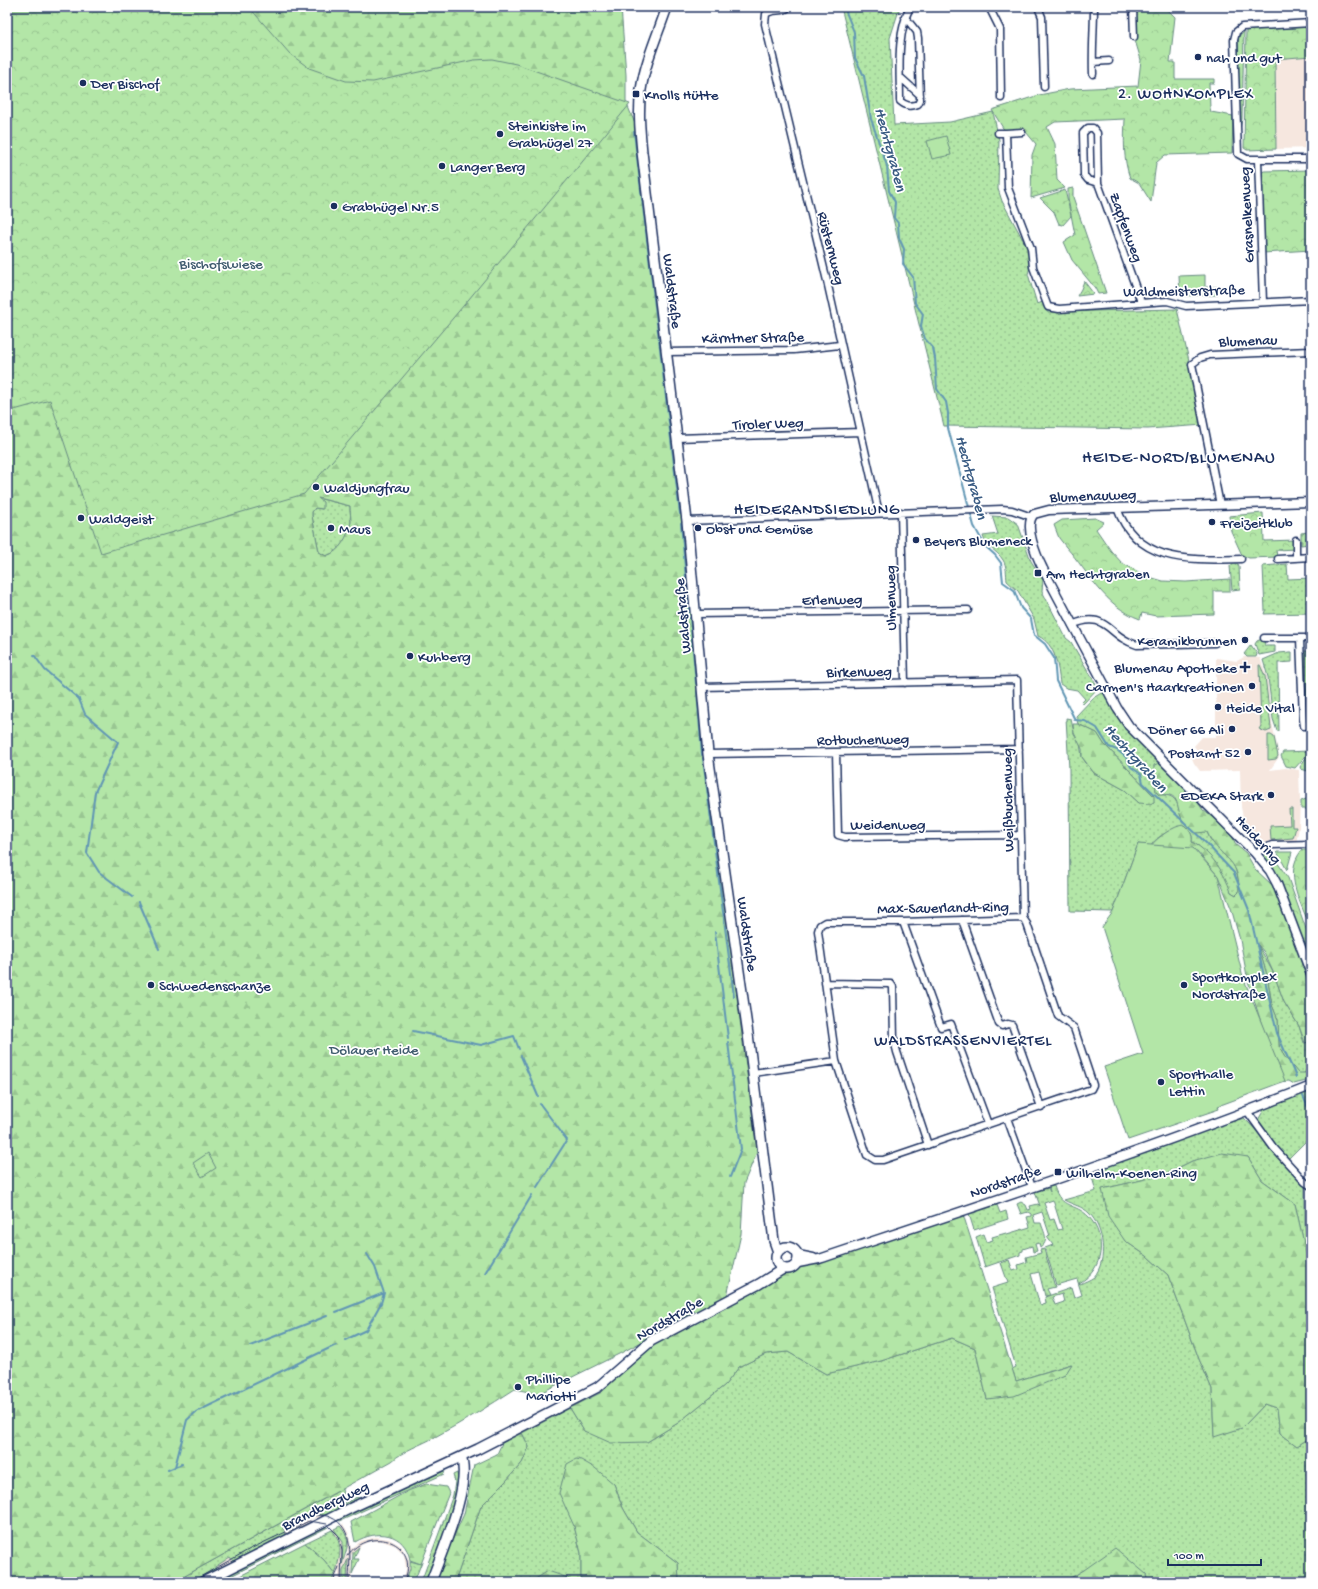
<svg xmlns="http://www.w3.org/2000/svg" width="1318" height="1589" font-family="'Gochi Hand',sans-serif">
  <style>
    .built { fill: #f6e7df }
    .grass { fill: url(#grass-dots); stroke: #678a82; fill-rule: evenodd }
    .forest { fill: url(#forest-firs); stroke: #678a82; fill-rule: evenodd }
    .cemetery { fill: url(#cemetery-stones); stroke: #678a82 }
    .park { fill: url(#park-crowns); stroke: #678a82 }
    .pitch { fill: #b3e6a7; stroke: #678a82 }
    .lines { fill: none; stroke-linecap: round; stroke-linejoin: round }
    .stream { stroke: #6196b4; stroke-width: 2 }
    .minor-casing { stroke: #1b2f5e; stroke-width: 9 }
    .tertiary-casing { stroke: #1b2f5e; stroke-width: 11 }
    .secondary-casing { stroke: #1b2f5e; stroke-width: 12 }
    .minor { stroke: #fff; stroke-width: 6 }
    .tertiary { stroke: #fff; stroke-width: 8 }
    .secondary { stroke: #fff; stroke-width: 9 }
    .tram { stroke: #1b2f5e; stroke-width: 1 }
    .poi-dot { fill: #1b2f5e; stroke: #fff; stroke-width: 1.5 }
    .labels { text-anchor: middle; stroke-width: 3.5; stroke-linejoin: round; paint-order: stroke }
    .poi-label { font-size: 15px; fill: #1b2f5e; stroke: #fff; text-anchor: start }
    .street-label { font-size: 15px; fill: #1b2f5e; stroke: #fff }
    .park-label { font-size: 15px; fill: #415d70; stroke: #fff }
    .neighbourhood-label { font-size: 16px; letter-spacing: 1px; fill: #1b2f5e; stroke: #fff }
    .water-label { font-size: 16px; font-style: italic; fill: #385a82; stroke: #fff }
    .quarter-label { font-size: 17px; letter-spacing: 1px; fill: #1b2f5e; stroke: #fff }
  </style>
  <defs>
    <pattern id="grass-dots" width="8" height="8" patternUnits="userSpaceOnUse"><rect width="8" height="8" fill="#b3e6a7"/><path d="M2 2h.1M6 6h.1" fill="none" stroke="#99c692" stroke-width="1.8" stroke-linecap="round"/></pattern>
    <pattern id="forest-firs" width="22" height="20" patternUnits="userSpaceOnUse"><rect width="22" height="20" fill="#b3e6a7"/><path d="M5 1l3.5 6h-7zM16 11l3.5 6h-7z" fill="#99c692"/></pattern>
    <pattern id="cemetery-stones" width="16" height="16" patternUnits="userSpaceOnUse"><rect width="16" height="16" fill="#b3e6a7"/><path d="M2 7V4a2 2 0 0 1 4 0v3zM10 15v-3a2 2 0 0 1 4 0v3z" fill="#99c692"/></pattern>
    <pattern id="park-crowns" width="20" height="18" patternUnits="userSpaceOnUse"><rect width="20" height="18" fill="#b3e6a7"/><path d="M2 6a3 3 0 1 1 6 0M12 15a3 3 0 1 1 6 0" fill="none" stroke="#99c692"/></pattern>
  </defs>
  <rect width="100%" height="100%" fill="#fff"/>
  <filter id="ink" filterUnits="userSpaceOnUse"><feTurbulence type="fractalNoise" baseFrequency=".025" numOctaves="2"/><feDisplacementMap in="SourceGraphic" scale="8" xChannelSelector="R" yChannelSelector="G"/><feConvolveMatrix kernelMatrix="1 2 1 2 8 2 1 2 1" color-interpolation-filters="sRGB"/></filter>
  <g filter="url(#ink)">
    <path class="built" d="M1311 56V148L1276 149 1275 58Z
      M1244 657 1260 658 1267 677 1271 717 1279 757 1270 770 1286 768 1299 770 1300 800 1299 827 1296 844 1268 846 1244 822 1241 807 1240 770 1200 771 1194 763 1191 756 1197 750 1194 746 1202 737H1216V658L1237 661Z
      M321 1513 330 1515 306 1520 318 1521 286 1534 283 1528 307 1516Z
      M343 1524 349 1534 351 1549 361 1541 376 1537 389 1539 401 1546 409 1560 410 1569 405 1582H402L406 1570 404 1555 396 1546 382 1541H371L361 1545 351 1555 352 1582H347L348 1560 343 1582H339V1570L335 1582H331L340 1551 335 1533 332 1530 334 1529 336 1531 343 1542V1562L348 1552 346 1534 340 1526Z
      M230 1556 233 1561 216 1571 214 1567Z"/>
    <path class="grass" d="M841 7H900L890 38 894 125 950 122 993 112 999 140 998 189 1002 201 1029 251 1030 267 1028 274 1037 304 1043 302 1047 312 1177 309 1204 425 1148 429 944 426Z
      M317 498 350 506C350 511 351 517 351 522 349 536 340 552 326 556L319 552 312 516V512L315 508 322 509Z
      M992 516 1008 517 1018 524 1031 561 1043 580 1042 591 1066 638 1071 642 1098 688 1083 704 1081 703 1085 699 1077 690 1066 688 1060 684C1058 667 1056 644 1038 636L1034 619 1018 591 1007 581C1006 574 1007 566 1003 560 997 550 986 548 983 536L998 534Z
      M1308 532 1311 533V547L1310 544 1301 545V533Z
      M1232 564H1238L1239 566 1240 589 1232 590 1230 566Z
      M1287 564 1288 579 1311 578V613L1264 614 1265 611 1263 566Z
      M1264 638 1265 646H1275V652L1259 655 1255 644 1257 641Z
      M1251 645 1257 654 1256 657H1247L1244 654Z
      M1304 651H1311V717H1306Z
      M1290 652H1292V662L1278 663 1279 731H1277L1273 719 1268 677 1263 660 1279 653Z
      M1259 665H1260L1265 676 1271 728V730L1266 732 1259 729 1261 726Z
      M1103 692 1129 728 1166 767 1154 766 1156 792 1159 795C1171 794 1177 798 1179 810L1207 832 1210 839 1226 857 1233 862 1239 881V892L1236 895 1231 892C1220 876 1210 851 1192 842 1193 834 1190 831 1184 825 1173 829 1157 835 1151 846L1138 844 1113 912 1070 911 1069 769 1066 718 1071 719 1074 733 1080 743 1082 757 1086 763 1094 773 1125 790 1139 803 1154 796 1104 744 1097 733 1078 724 1076 716 1093 698Z
      M1257 943 1274 974 1284 1002 1299 1026 1304 1043 1311 1041V1059L1305 1073 1298 1074 1284 1056 1279 1045 1278 1020 1272 1005 1267 975Z
      M1311 1089V1136L1286 1161 1305 1182V1223L1311 1274 1295 1204 1262 1180 1248 1157 1192 1161 1164 1175 1103 1189 1125 1241 1147 1256 1168 1275 1199 1359 1212 1389 1214 1436 1242 1428 1265 1404 1277 1408 1280 1433 1297 1446 1311 1437V1582H1148L1146 1574 1084 1570 1064 1582H679L678 1563 637 1532 623 1508 614 1484 574 1526 581 1553V1582H571L568 1578 532 1580 531 1582H455L481 1506 505 1482 522 1463 529 1447 522 1433 570 1408 584 1431 647 1442 678 1423 725 1385 739 1367 766 1354 788 1352 826 1374 881 1361 952 1338 975 1348 987 1399 1065 1375 1071 1364 1016 1381 1012 1369 1016 1367 992 1288 1008 1283 1001 1263 1009 1260 1013 1271 1019 1269 1018 1265 1027 1262 1026 1257 1041 1253 1040 1250 1044 1249 1055 1287 1047 1289 1050 1295 1045 1296 1039 1272 1031 1274 1040 1305 1046 1303 1045 1297 1071 1288 1074 1298 1082 1295 1077 1279 1056 1285 1045 1248 1053 1245 1047 1237 1050 1236 1042 1212 1033 1215 1035 1223H1041C1044 1233 1050 1241 1040 1248L1039 1243 1035 1244 1037 1251 1033 1252 1032 1246 1023 1249V1251L1020 1252V1255L985 1267 976 1237 983 1234 986 1242 993 1240 992 1237 1006 1233 1007 1234 1030 1227 1027 1217 1031 1216V1214L1028 1212 1021 1214 1017 1204 1021 1202 1026 1205 1028 1210 1031 1209 1030 1206 1038 1204 1040 1206 1035 1192 1048 1188 1050 1192 1049 1187 1054 1186C1061 1210 1075 1202 1089 1217 1107 1237 1104 1270 1079 1283L1080 1284C1084 1282 1090 1280 1094 1277 1108 1260 1104 1228 1089 1213 1082 1206 1073 1205 1064 1200L1096 1191 1089 1167 1135 1151 1244 1118 1283 1158 1258 1120 1265 1108ZM1053 1200 1062 1229 1058 1230 1054 1219 1050 1220 1044 1203ZM1062 1294 1064 1302 1055 1305 1052 1297Z
      M997 1205 1000 1213 1006 1211 1008 1219 974 1230 969 1214Z
      M445 1470 444 1474 340 1521 337 1519Z
      M457 1473C464 1497 435 1557 426 1582H421L453 1495 455 1482 453 1475Z
      M342 1489 343 1495 340 1499 341 1502 345 1503 357 1497 362 1499 330 1515 315 1514 283 1528 286 1534 309 1523H313L222 1567 233 1561 230 1557 215 1567 216 1571 196 1582H174Z
      M325 1525 328 1527 219 1582H209Z
      M340 1526C353 1541 346 1549 342 1565L343 1542 334 1529Z
      M332 1530C344 1544 340 1558 335 1574L324 1560 305 1543Z
      M359 1547 354 1559H359L352 1574 353 1552Z
      M348 1559 347 1582H343V1571Z
      M410 1561 421 1564 414 1582H405L410 1569Z"/>
    <path class="forest" d="M7 7H621L626 75V102L636 126 684 514 706 755 757 1152 744 1183 741 1234 727 1296 621 1353 538 1394 515 1389C489 1406 463 1422 435 1437 421 1445 404 1450 392 1461L174 1582H7ZM318 498 350 506C350 512 351 517 351 522 348 536 340 552 326 556L319 552 312 516V512L315 508 323 509V502Z
      M1073 724H1078L1097 733 1104 744 1154 796V802L1150 804 1139 803 1125 790 1094 773 1082 757V749L1074 733Z
      M1160 763 1166 767 1189 789 1203 810 1230 831 1236 845 1246 853 1255 869 1272 885 1278 893 1311 991V1041L1305 1043 1299 1026 1284 1002 1274 974 1264 952 1258 945 1267 975 1272 1005 1278 1020 1279 1045 1284 1056 1298 1073H1305L1311 1059 1310 1080 1294 1084 1289 1081 1280 1082 1248 981 1240 940 1231 908 1218 876 1197 851 1151 846C1156 838 1175 825 1184 825 1190 831 1193 834 1192 842 1212 853 1224 872 1231 892L1236 895 1239 892C1240 855 1219 860 1207 832L1196 833C1192 829 1185 825 1182 819 1175 805 1181 792 1159 795L1156 791 1154 765Z
      M1222 1153 1248 1157 1262 1180 1295 1204 1311 1274V1437L1297 1446 1280 1433 1277 1408 1265 1404 1242 1428 1214 1437 1212 1389 1199 1359 1168 1275 1147 1256 1125 1241 1108 1216 1102 1189 1164 1175 1192 1161Z
      M962 1211 1016 1381 1072 1364 1065 1375 1014 1396 987 1399 975 1348 952 1338 881 1361 826 1374 788 1352 766 1354 739 1367 725 1385 678 1423 647 1442 611 1443 584 1431 570 1408 602 1392 648 1347 779 1274Z
      M522 1433 529 1447 522 1463 505 1482 481 1506 455 1582H433L464 1514 474 1465 497 1454 502 1443Z
      M576 1459 581 1460 595 1468 614 1484 623 1508 637 1532 678 1563 679 1582H581V1553L574 1526 559 1493 567 1464Z
      M426 1484 446 1487 449 1493 421 1564 410 1560C405 1532 377 1529 355 1542L351 1522 408 1491Z
      M305 1543 324 1560 335 1574 331 1582H228Z
      M1115 1548 1146 1574 1148 1582H1064L1084 1570Z
      M548 1571 568 1578 571 1582H531Z"/>
    <path class="cemetery" d="M208 1153 216 1168 202 1177 193 1163Z"/>
    <path class="park" d="M7 7H249L290 54 309 68 346 81 373 82 474 60 492 59 516 64 630 104 464 305 304 494 101 553 50 400 7 412Z
      M1133 7H1165L1175 17 1170 62H1175V79H1214V83H1209L1210 108 1211 112 1233 116 1232 153 1165 155 1156 163 1151 202 1139 183 1130 178C1123 159 1124 139 1125 119L1055 122 1047 127 1055 144 1057 180 1065 188 1031 198 1032 155 1036 144 1026 132 1006 133 992 110 1039 95 1070 89 1138 86 1141 60 1134 37Z
      M1311 27V56L1275 59 1276 149 1247 150 1244 148 1246 30Z
      M1244 32 1242 119 1239 135 1238 44 1239 36Z
      M1311 170V250L1263 253 1261 173 1264 171Z
      M1073 188V197L1106 293 1098 294 1095 288 1072 260 1064 242 1075 235 1068 199V189Z
      M1065 190 1071 216 1063 225 1059 224 1054 212 1040 198Z
      M1084 281 1093 293 1094 294 1077 296 1081 289Z
      M1263 513 1264 541 1296 540V549L1276 550 1277 557 1249 558 1242 555 1231 531 1229 516Z
      M1095 518 1104 522 1096 529 1111 551 1122 563 1146 576 1163 581 1186 582 1230 579V591H1214V614L1156 616 1142 613 1140 619C1104 606 1090 574 1066 547L1059 538 1054 525 1062 520Z
      M1268 735H1271L1274 737 1278 756 1276 759 1268 760Z
      M1310 751 1295 768 1286 766 1281 756 1283 752Z
      M1311 753V772L1301 769 1300 767 1307 756Z
      M1311 797V809H1301V801Z
      M1289 809H1292V827H1296L1293 838 1271 840 1270 826 1290 825Z
      M1268 849 1288 878 1311 943V965L1264 856 1266 850Z
      M1302 850H1311V929C1302 905 1282 873 1302 850Z
      M1277 852H1292L1287 870Z"/>
    <path class="pitch" d="M946 136 951 155 932 159 927 141Z
      M1205 275V287H1217V295L1180 296 1179 276Z
      M1138 844 1193 848 1218 876 1243 977 1285 1081 1218 1106 1219 1109 1128 1140 1104 1067 1143 1054 1102 927 1113 912Z"/>
    <g class="lines">
      <path class="stream" d="M844 7 854 32 855 58 864 76 871 119 887 166 889 191 895 202 894 218 898 223 899 238 904 249 903 264 913 277 915 303 923 314 921 326 925 339 933 348 935 358 937 389 946 402 948 413V428L974 526 985 546 995 555 1001 563 1003 582 1014 590 1021 608 1031 619 1034 635 1045 644 1054 658 1056 681 1075 720 1085 721 1097 728 1109 747 1117 750 1126 757 1131 767 1141 774 1143 783 1206 843 1234 873 1249 910 1277 1033 1296 1077
        M634 132 680 514
        M681 523 689 612
        M690 617 696 684
        M34 655 45 670 79 699 85 714 118 742 95 792 87 853 99 872 132 897
        M697 691 702 755
        M703 758 734 996
        M139 902 159 949
        M715 932 728 1038
        M413 1031 481 1045 514 1036 519 1049
        M728 1042 741 1149 730 1177
        M521 1056 538 1096
        M1303 1096 1311 1114
        M537 1187 567 1140 540 1104
        M485 1273 532 1195
        M336 1312 384 1293
        M345 1340 366 1330 381 1303 384 1293 375 1267 367 1254
        M250 1346 327 1316
        M175 1467 182 1464
        M168 1470 175 1467 187 1420 196 1412 336 1345"/>
      <g class="minor-casing">
        <path id="minor" d="M789 7C782 13 773 8 766 14L765 24 827 281 879 513
          M989 7 1000 29 1001 98
          M1038 7 1042 17 1044 87
          M1133 7 1134 37
          M905 17 917 32 918 38 920 100 918 104C910 107 906 106 900 101 900 69 896 36 910 7
          M1311 23 1242 27 1236 32 1234 40 1238 154 1247 159H1311
          M1093 62 1109 61
          M1093 74C1092 51 1094 29 1094 7
          M900 77 920 95
          M998 133H1006L1008 188 1031 248 1033 267 1048 307 1059 309 1167 301 1186 306 1311 300
          M1006 133 1022 132
          M1258 160 1263 302
          M1098 183 1088 180 1084 175 1083 133 1088 128H1093L1097 133 1098 183 1141 302
          M667 352 794 350 840 345
          M677 438 860 432
          M1220 505 1192 364 1200 358 1210 355 1311 351
          M1117 508C1137 564 1191 560 1241 559
          M901 512 905 683
          M687 521 1002 509 1012 510 1032 517
          M1296 540V558
          M1278 559 1311 557
          M696 614 968 610
          M1072 625C1107 609 1108 637 1137 645L1215 643
          M1264 638H1311
          M1300 638 1303 719 1304 726 1311 725
          M702 687 1017 680 1023 918 1027 924 1058 1016 1074 1028 1093 1085 1091 1089 883 1160H875L867 1155 836 1061 818 931 820 925 825 922H903L1023 918
          M836 752 838 835 845 837 1021 835
          M708 754 1019 749
          M1255 853 1272 845 1311 844
          M962 920 999 1024 1002 1026 1008 1024 1012 1025 1041 1107
          M903 922 941 1027 951 1024 988 1124
          M825 983 891 984 893 987 894 1040 897 1052 928 1145
          M753 1073 836 1061
          M1247 1111 1273 1147 1305 1182 1311 1186
          M1007 1118 1032 1187"/>
      </g>
      <g class="tertiary-casing">
        <path id="tertiary" d="M1311 502 1049 510 1034 514C1023 525 1037 557 1043 569L1117 708 1129 726 1255 853 1270 871 1277 884 1311 974
          M798 1255 813 1258
          M798 1263 819 1259C984 1204 1150 1150 1311 1086"/>
      </g>
      <g class="secondary-casing">
        <path id="secondary" d="M667 7C658 34 645 62 641 90 638 111 640 131 642 152L687 521 708 754 748 1034 774 1241 778 1252
          M776 1258a11 11 0 1 1 22 0a11 11 0 1 1-22 0Z
          M203 1582 351 1508 478 1449 598 1387 651 1341 759 1284 783 1269
          M431 1582C441 1553 472 1485 461 1457"/>
      </g>
      <use href="#minor" class="minor"/>
      <use href="#tertiary" class="tertiary"/>
      <use href="#secondary" class="secondary"/>
      <path class="tram" d="M305 1518C314 1515 322 1514 330 1517 356 1528 349 1559 349 1582
        M347 1556C370 1524 422 1542 404 1582
        M191 1582 250 1549 309 1521 327 1524 339 1536 342 1551 341 1582
        M333 1582 339 1567"/>
    </g>
  </g>
  <g class="poi-dot">
    <circle cx="1198" cy="57" r="4"/>
    <circle cx="83" cy="83" r="4"/>
    <rect x="632" y="90" width="8" height="8" rx="2"/>
    <circle cx="500" cy="134" r="4"/>
    <circle cx="442" cy="166" r="4"/>
    <circle cx="334" cy="206" r="4"/>
    <circle cx="316" cy="487" r="4"/>
    <circle cx="81" cy="518" r="4"/>
    <circle cx="1212" cy="522" r="4"/>
    <circle cx="331" cy="528" r="4"/>
    <circle cx="698" cy="528" r="4"/>
    <circle cx="916" cy="540" r="4"/>
    <rect x="1034" y="569" width="8" height="8" rx="2"/>
    <circle cx="1245" cy="640" r="4"/>
    <circle cx="410" cy="656" r="4"/>
    <path d="M1243 661h4v4h4v4h-4v4h-4v-4h-4v-4h4z"/>
    <circle cx="1252" cy="686" r="4"/>
    <circle cx="1218" cy="707" r="4"/>
    <circle cx="1232" cy="729" r="4"/>
    <circle cx="1248" cy="752" r="4"/>
    <circle cx="1271" cy="795" r="4"/>
    <circle cx="151" cy="985" r="4"/>
    <circle cx="1184" cy="985" r="4"/>
    <circle cx="1161" cy="1082" r="4"/>
    <rect x="1054" y="1168" width="8" height="8" rx="2"/>
    <circle cx="518" cy="1387" r="4"/>
  </g>
  <g class="labels">
    <g class="poi-label">
      <text x="1206" y="62">nah und gut</text>
      <text x="91" y="88">Der Bischof</text>
      <text x="644" y="99">Knolls Hütte</text>
      <text x="508" y="130">Steinkiste im<tspan x="508" dy="17">Grabhügel 27</tspan></text>
      <text x="450" y="171">Langer Berg</text>
      <text x="342" y="211">Grabhügel Nr.5</text>
      <text x="324" y="492">Waldjungfrau</text>
      <text x="89" y="523">Waldgeist</text>
      <text x="1220" y="527">Freizeitklub</text>
      <text x="339" y="533">Maus</text>
      <text x="706" y="533">Obst und Gemüse</text>
      <text x="924" y="545">Beyers Blumeneck</text>
      <text x="1046" y="578">Am Hechtgraben</text>
      <text x="1237" y="645" text-anchor="end">Keramikbrunnen</text>
      <text x="418" y="661">Kuhberg</text>
      <text x="1237" y="672" text-anchor="end">Blumenau Apotheke</text>
      <text x="1244" y="691" text-anchor="end">Carmen's Haarkreationen</text>
      <text x="1226" y="712">Heide Vital</text>
      <text x="1224" y="734" text-anchor="end">Döner 66 Ali</text>
      <text x="1240" y="757" text-anchor="end">Postamt 52</text>
      <text x="1263" y="800" text-anchor="end">EDEKA Stark</text>
      <text x="1192" y="981">Sportkomplex<tspan x="1192" dy="17">Nordstraße</tspan></text>
      <text x="159" y="990">Schwedenschanze</text>
      <text x="1169" y="1078">Sporthalle<tspan x="1169" dy="17">Lettin</tspan></text>
      <text x="1066" y="1177">Wilhelm-Koenen-Ring</text>
      <text x="526" y="1383">Phillipe<tspan x="526" dy="17">Mariotti</tspan></text>
    </g>
    <g class="street-label">
      <text transform="translate(1246 215) rotate(-93)" y="5">Grasnelkenweg</text>
      <text transform="translate(1127 227) rotate(70)" y="5">Zapfenweg</text>
      <text transform="translate(832 248) rotate(76)" y="5">Rüsternweg</text>
      <text transform="translate(1184 290) rotate(-1)" y="5">Waldmeisterstraße</text>
      <text transform="translate(673 291) rotate(83)" y="5">Waldstraße</text>
      <text transform="translate(753 337) rotate(-1)" y="5">Kärntner Straße</text>
      <text transform="translate(1248 340) rotate(-2)" y="5">Blumenau</text>
      <text transform="translate(768 423) rotate(-2)" y="5">Tiroler Weg</text>
      <text transform="translate(1093 495) rotate(-2)" y="5">Blumenauweg</text>
      <text transform="translate(890 598) rotate(-91)" y="5">Ulmenweg</text>
      <text transform="translate(832 599) rotate(-1)" y="5">Erlenweg</text>
      <text transform="translate(682 616) rotate(-95)" y="5">Waldstraße</text>
      <text transform="translate(859 671) rotate(-1)" y="5">Birkenweg</text>
      <text transform="translate(863 739) rotate(-1)" y="5">Rotbuchenweg</text>
      <text transform="translate(1007 800) rotate(-91)" y="5">Weißbuchenweg</text>
      <text x="888" y="829">Weidenweg</text>
      <text transform="translate(1259 839) rotate(48)" y="5">Heidering</text>
      <text transform="translate(943 907) rotate(-1)" y="5">Max-Sauerlandt-Ring</text>
      <text transform="translate(748 934) rotate(82)" y="5">Waldstraße</text>
      <text transform="translate(1005 1181) rotate(-19)" y="5">Nordstraße</text>
      <text transform="translate(669 1318) rotate(-30)" y="5">Nordstraße</text>
      <text transform="translate(325 1505) rotate(-26)" y="5">Brandbergweg</text>
    </g>
    <g class="park-label">
      <text x="221" y="268">Bischofswiese</text>
      <text x="374" y="1054">Dölauer Heide</text>
    </g>
    <g class="neighbourhood-label">
      <text x="1186" y="98">2. WOHNKOMPLEX</text>
      <text x="817" y="514">HEIDERANDSIEDLUNG</text>
      <text x="963" y="1045">WALDSTRASSENVIERTEL</text>
    </g>
    <g class="water-label">
      <text transform="translate(892 149) rotate(75)" y="6">Hechtgraben</text>
      <text transform="translate(973 477) rotate(75)" y="6">Hechtgraben</text>
      <text transform="translate(1137 757) rotate(48)" y="6">Hechtgraben</text>
    </g>
    <g class="quarter-label">
      <text x="1179" y="462">HEIDE-NORD/BLUMENAU</text>
    </g>
  </g>
  <rect width="1318" height="1589" fill="none" stroke="#fff" stroke-width="24"/>
  <rect x="12" y="12" width="1294" height="1565" fill="none" stroke="#1b2f5e" stroke-width="1.5" filter="url(#ink)"/>
  <path d="M1168 1559v6h93v-6" fill="none" stroke="#1b2f5e" stroke-width="2"/>
  <text x="1174" y="1559" font-size="12" fill="#1b2f5e" stroke="#ffffff" stroke-width="3" paint-order="stroke">100 m</text>
</svg>
